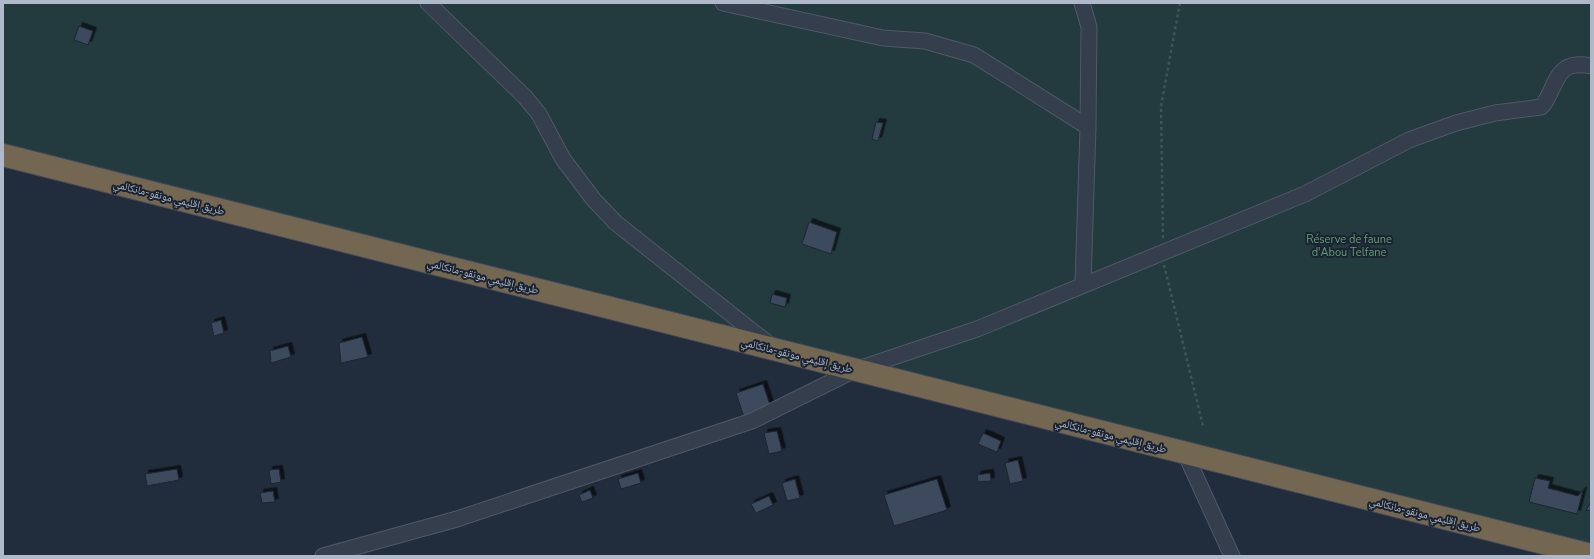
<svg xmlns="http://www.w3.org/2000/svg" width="1594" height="559" font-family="'Nunito Sans','Noto Naskh Arabic',sans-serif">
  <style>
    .park { fill: #233a3e }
    .building { fill: #3c4a5d; stroke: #1c2534; filter: url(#shadow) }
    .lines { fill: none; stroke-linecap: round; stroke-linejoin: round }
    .street-casing { stroke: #505968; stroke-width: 17 }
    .highway-casing { stroke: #404958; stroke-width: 24 }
    .path { stroke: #3d5658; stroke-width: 2.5; stroke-dasharray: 3 3; stroke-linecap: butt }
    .street { stroke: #353e4d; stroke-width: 15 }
    .highway { stroke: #746751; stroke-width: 22 }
    .labels { text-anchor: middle; stroke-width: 4; stroke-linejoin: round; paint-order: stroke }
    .street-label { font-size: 11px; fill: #b0b9c9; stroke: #1a2332 }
    .park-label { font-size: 11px; fill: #659c73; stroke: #1a2332 }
  </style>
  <defs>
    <filter id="shadow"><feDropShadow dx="3.5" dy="-3.5" stdDeviation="0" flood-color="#0009"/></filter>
  </defs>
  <rect width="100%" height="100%" fill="#212c3d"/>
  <path class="park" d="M3 3H1591V556L3 155Z"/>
  <path class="building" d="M79 26 93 31 88 45 74 40Z
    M876 122 883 123 878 141 872 139Z
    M809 222 837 232 831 254 802 244Z
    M772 294 787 298 785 307 770 303Z
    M221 320 224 333 214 336 211 323Z
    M362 337 368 357 341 363 339 343Z
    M288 346 291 357 271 363 270 351Z
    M763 384 772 411 745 420 736 393Z
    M777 431 782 451 769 454 764 433Z
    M983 433 1001 441 997 452 978 444Z
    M1018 460 1023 481 1010 484 1005 463Z
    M177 469 179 480 147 486 145 474Z
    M279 469 281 482 271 484 269 470Z
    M638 473 641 483 621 489 618 479Z
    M990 473 991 481 978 482 977 475Z
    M1535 478 1550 481 1548 488 1578 496 1583 490 1577 514 1529 502Z
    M795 479 800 498 787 501 782 483Z
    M937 479 947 510 894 526 884 495Z
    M590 490 593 498 582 502 579 495Z
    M273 491 275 502 262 503 260 493Z
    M769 496 773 505 756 513 751 504Z
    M1591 502V511L1586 510Z"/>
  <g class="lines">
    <g class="street-casing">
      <path id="street" d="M428 3 525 97 539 114 563 159 594 200 616 223 770 345
        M723 3 883 38 925 41 974 55 1088 127
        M1082 3 1089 27 1088 127 1083 284
        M1185 453 1232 556
        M323 556 457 519 752 421 855 370 977 329 1305 194 1409 140 1456 123 1495 113 1541 107 1544 104C1558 81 1557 59 1591 66"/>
    </g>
    <g class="highway-casing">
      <path id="highway" d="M3 155 1591 555"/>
    </g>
    <path class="path" d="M1163 238 1161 106 1180 3
      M1164 265 1203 426"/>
    <use href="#street" class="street"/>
    <use href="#highway" class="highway"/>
  </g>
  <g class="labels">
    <g class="street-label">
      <text transform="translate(169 197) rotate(14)" y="4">طريق إقليمي مونقو-مانكالمي</text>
      <text transform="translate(483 276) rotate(14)" y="4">طريق إقليمي مونقو-مانكالمي</text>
      <text transform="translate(797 355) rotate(14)" y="4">طريق إقليمي مونقو-مانكالمي</text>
      <text transform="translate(1111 435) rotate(14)" y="4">طريق إقليمي مونقو-مانكالمي</text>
      <text transform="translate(1425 514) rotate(14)" y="4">طريق إقليمي مونقو-مانكالمي</text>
    </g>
    <g class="park-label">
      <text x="1349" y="243">Réserve de faune<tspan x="1349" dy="13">d'Abou Telfane</tspan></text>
    </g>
  </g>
  <rect width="1594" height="559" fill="none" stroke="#b0b9c9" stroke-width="8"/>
</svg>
